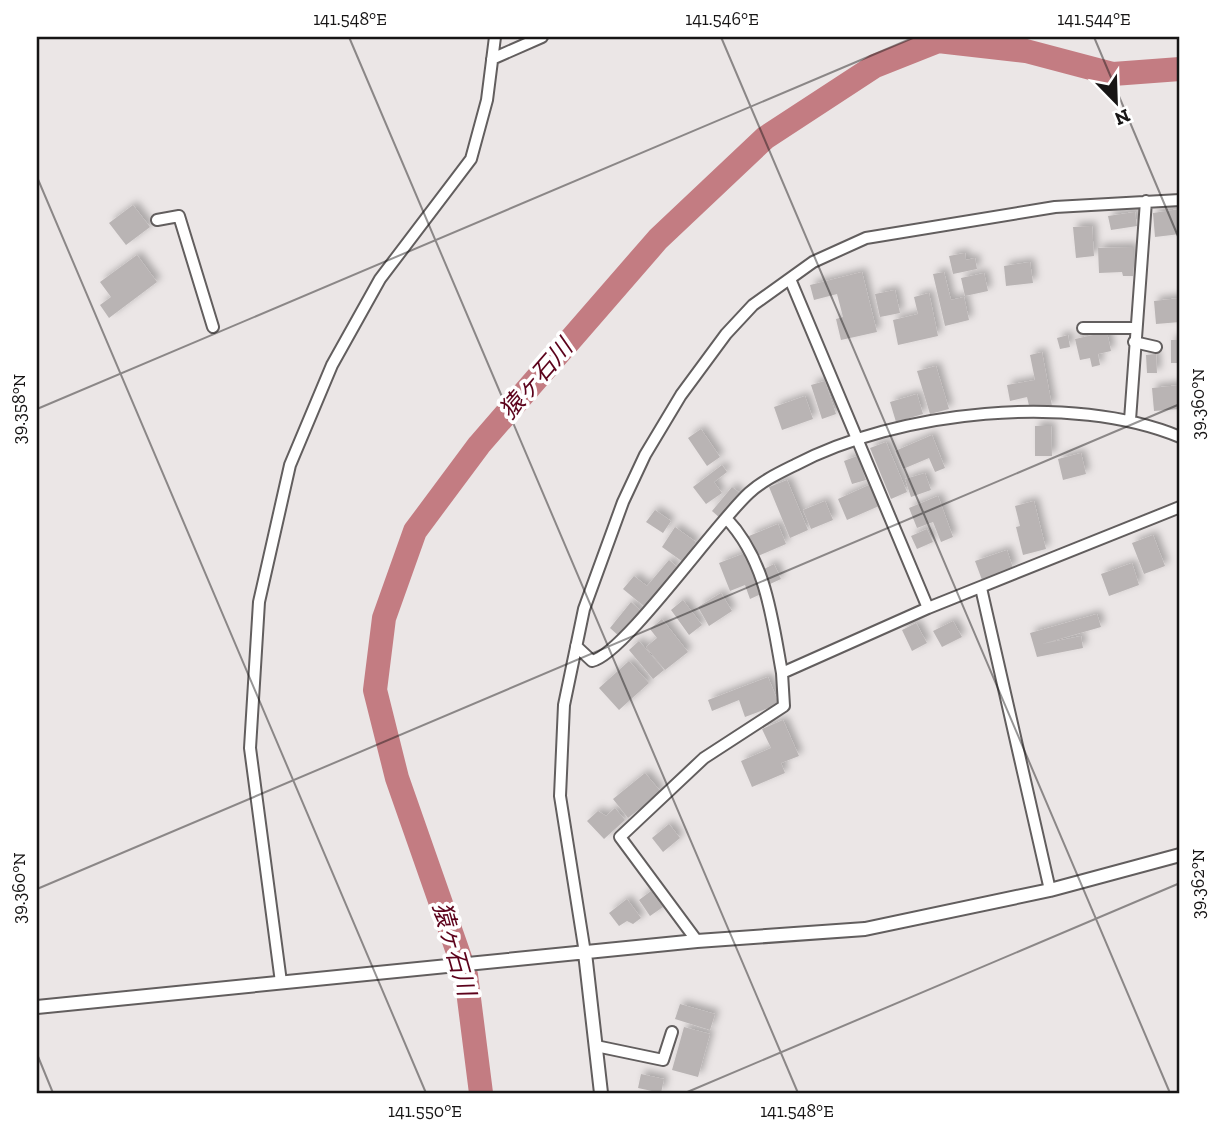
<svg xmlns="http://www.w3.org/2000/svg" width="1217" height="1130" font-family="'Zilla Slab','Noto Sans JP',serif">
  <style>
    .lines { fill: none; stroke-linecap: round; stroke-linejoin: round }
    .river { stroke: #c37c82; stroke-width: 24 }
    .building { fill: #b9b4b4; filter: url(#shadow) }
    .minor-casing { stroke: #625e5e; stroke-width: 14 }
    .tertiary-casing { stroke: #625e5e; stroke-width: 16 }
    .minor { stroke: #fff; stroke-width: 10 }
    .tertiary { stroke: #fff; stroke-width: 12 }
    .ticks { fill: none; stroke: #171515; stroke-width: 2; stroke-opacity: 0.45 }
    .labels { text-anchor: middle; stroke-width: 7; stroke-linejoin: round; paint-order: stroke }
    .water-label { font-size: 24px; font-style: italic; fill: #5c021b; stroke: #fff }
    .neatline { fill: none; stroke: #171515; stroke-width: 2.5 }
    .ticks-label { font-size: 18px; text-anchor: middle; fill: #171515 }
  </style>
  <defs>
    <filter id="shadow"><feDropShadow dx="4.5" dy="-4.5" stdDeviation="3.5" flood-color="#0004"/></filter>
  </defs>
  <rect width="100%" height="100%" fill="#ebe6e6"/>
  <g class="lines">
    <path class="river" d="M481 1093 466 975 397 778 375 690 384 618 415 531 479 445 658 239 765 138 875 66 938 41 1026 51 1113 74 1180 69"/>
  </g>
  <path class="building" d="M133 205 150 227 126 245 109 223Z
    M1180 209V234L1155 237 1153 213Z
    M1135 212 1137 226 1111 230 1108 216Z
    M1092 226 1094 256 1076 258 1073 227Z
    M1133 247V276H1123L1122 272 1099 273 1098 248Z
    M965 253 966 260 975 258 977 269 953 274 949 256Z
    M137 255 157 282 109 318 100 305 111 297 100 282Z
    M1030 262 1033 283 1006 286 1004 266Z
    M862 272 877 332 841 340 836 319 843 317 837 294 814 300 810 285Z
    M944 272 951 300 964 297 969 320 945 326 933 274Z
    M984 273 988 291 965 296 961 278Z
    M895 290 900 313 880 317 875 294Z
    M929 293 938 336 898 345 893 320 918 314 914 297Z
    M1180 298V322L1156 324 1154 301Z
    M1107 332 1111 351 1098 354 1100 365 1092 367 1090 358 1080 360 1075 339Z
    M1068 335 1070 347 1060 349 1057 338Z
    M1171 340H1180V363H1171Z
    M1042 352 1052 406 1030 410 1027 397 1010 401 1007 385 1035 380 1030 355Z
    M1156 354 1157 373H1147L1146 355Z
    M936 366 949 409 930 414 917 371Z
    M825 381 836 414 822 419 811 385Z
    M1180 385V409L1154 411 1152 388Z
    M917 394 923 414 896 422 890 402Z
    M805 396 813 419 782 430 774 407Z
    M1035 426H1051L1052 456H1035Z
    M701 429 720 457 707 466 688 438Z
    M932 435 945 468 935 472 929 458 903 469 895 451Z
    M886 442 907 492 891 499 870 448Z
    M1081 453 1086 474 1063 480 1058 459Z
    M857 456 866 480 852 484 844 461Z
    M722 465 727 472 714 482 722 493 706 504 693 487Z
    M925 473 931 490 911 497 905 479Z
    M787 480 808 530 790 538 769 487Z
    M869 485 879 506 847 520 838 499Z
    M732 487 741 494 720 518 712 511Z
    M938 496 953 537 941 542 933 522 917 528 909 508Z
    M825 501 833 520 811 529 803 510Z
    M1034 501 1046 549 1023 555 1016 527 1020 526 1015 506Z
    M655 510 671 521 663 533 646 522Z
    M778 524 786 544 758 556 749 536Z
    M675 527 696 542 683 562 662 547Z
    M927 529 933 542 917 549 911 536Z
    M1153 535 1165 566 1144 574 1132 543Z
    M1007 550 1013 568 982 580 975 561Z
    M745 553 761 594 750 599 745 585 730 591 719 563Z
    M669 560 677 567 645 607 623 589 634 576 647 586Z
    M1132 563 1139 585 1109 596 1101 574Z
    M774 564 781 579 770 584 764 569Z
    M721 593 732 611 709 626 698 607Z
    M683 600 702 625 689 635 671 610Z
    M631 602 642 612 620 637 610 628Z
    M1097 614 1101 627 1042 644 1081 636 1083 648 1037 657 1030 633Z
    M662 619 688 652 665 670 646 647 657 638 650 629Z
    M953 621 962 637 942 647 933 631Z
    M916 623 927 643 912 651 902 630Z
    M639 641 664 670 653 679 629 650Z
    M629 661 649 683 619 710 599 688Z
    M768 677 779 704 745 717 739 700 712 711 708 700Z
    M783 720 799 756 781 763 785 773 752 787 741 761 771 748 762 729Z
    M645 773 661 792 628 818 613 799Z
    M615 808 625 820 604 839 587 821 598 811 606 816Z
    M669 824 680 838 663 852 652 838Z
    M651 891 663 907 650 916 639 900Z
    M627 899 641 918 633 924 627 921 619 926 609 913Z
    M680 1004 715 1014 710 1030 675 1019Z
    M684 1027 710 1034 698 1077 672 1070Z
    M641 1074 664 1079 661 1093 638 1088Z"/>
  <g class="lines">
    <g class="minor-casing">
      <path id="minor" d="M492 59 542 37
        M157 220 179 216 213 327
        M790 279 928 608
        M1083 328H1135
        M1134 342 1156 347
        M1130 420 1146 201
        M726 518C766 560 772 618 782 673
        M981 588 1050 890
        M576 646 592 661C624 654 715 524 749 493 762 481 779 473 795 465 897 411 1072 392 1180 437
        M697 941 620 837 704 758 784 706 782 673 928 608 1180 507
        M585 953 560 796 564 705 584 609 623 502 645 455 681 395 726 334 753 305 813 262 866 238 1055 207 1180 200
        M281 982 250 748 259 602 290 465 332 365 380 279 471 159 487 100 495 37
        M596 1046 663 1060 672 1032"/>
    </g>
    <g class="tertiary-casing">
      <path id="tertiary" d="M585 953 601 1093
        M37 1007 697 941 865 929 1050 890 1180 855"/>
    </g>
    <use href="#minor" class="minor"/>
    <use href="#tertiary" class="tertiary"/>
  </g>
  <path class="ticks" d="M349 37 798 1093M721 37 1170 1093M1094 37 1180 241M37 177 426 1093M37 409 915 37M37 889 1180 404M37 1054 53 1093M685 1093 1180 883"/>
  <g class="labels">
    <g class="water-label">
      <text transform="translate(536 379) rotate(-49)" y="8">猿ヶ石川</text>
      <text transform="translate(454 949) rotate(74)" y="8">猿ヶ石川</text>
    </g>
  </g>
  <rect width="1217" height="1130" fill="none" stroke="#ffffff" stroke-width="77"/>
  <g transform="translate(1116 102) rotate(157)" stroke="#ffffff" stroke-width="5" paint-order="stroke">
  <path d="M0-5L12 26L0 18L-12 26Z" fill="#171515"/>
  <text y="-10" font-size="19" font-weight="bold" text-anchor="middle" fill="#171515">N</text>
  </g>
  <rect x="38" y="38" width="1140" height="1054" class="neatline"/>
  <g class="ticks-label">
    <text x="350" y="25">141.548°E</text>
    <text x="722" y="25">141.546°E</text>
    <text x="1094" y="25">141.544°E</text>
    <text transform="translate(1198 404) rotate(-90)" y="6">39.360°N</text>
    <text transform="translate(19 409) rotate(-90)" y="6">39.358°N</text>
    <text transform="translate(1198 884) rotate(-90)" y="6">39.362°N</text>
    <text transform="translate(19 888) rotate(-90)" y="6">39.360°N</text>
    <text x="425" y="1117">141.550°E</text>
    <text x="797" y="1117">141.548°E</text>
  </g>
</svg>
